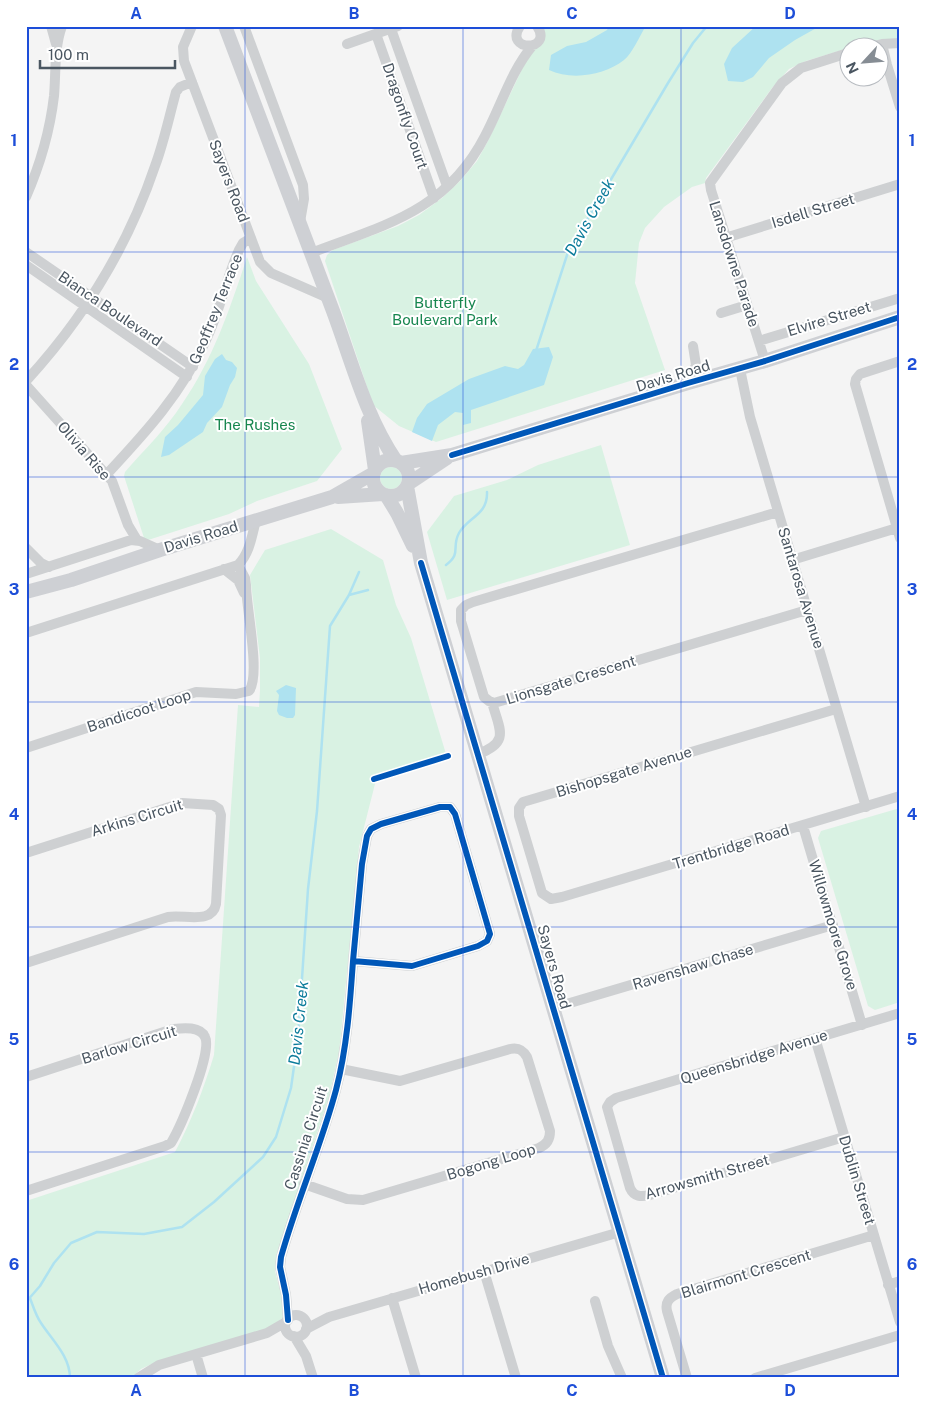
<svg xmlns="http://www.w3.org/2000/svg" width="926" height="1404" font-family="'Public Sans',sans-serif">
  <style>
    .green { fill: #d9f2e3 }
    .water { fill: #aee2f0 }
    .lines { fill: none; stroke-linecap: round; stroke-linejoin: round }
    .stream { stroke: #aee2f0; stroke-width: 2.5 }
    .street { stroke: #ced0d2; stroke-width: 10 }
    .secondary { stroke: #ced0d4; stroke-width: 14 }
    .cycleway-casing { stroke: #fff; stroke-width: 9 }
    .cycleway { stroke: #0057b8; stroke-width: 6 }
    .grid { fill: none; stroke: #1d4ed8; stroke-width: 1; stroke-opacity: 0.55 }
    .labels { text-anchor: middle; stroke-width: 4; stroke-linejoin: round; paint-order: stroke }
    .street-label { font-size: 15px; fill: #4a5661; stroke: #fff }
    .park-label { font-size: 15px; fill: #17864f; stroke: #fff }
    .water-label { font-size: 16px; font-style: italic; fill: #0c7c9b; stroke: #fff }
    .neatline { fill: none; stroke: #1d4ed8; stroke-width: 2 }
    .grid-label { font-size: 16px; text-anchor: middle; font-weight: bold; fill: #1d4ed8 }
  </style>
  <rect width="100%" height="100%" fill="#f4f4f4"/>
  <path class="green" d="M544 26H900V39H886L868 42 806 61 789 69 772 88 706 178 705 183 692 187 664 207 645 228 639 243 635 283 665 370 436 442 399 426 373 405 325 261 327 255 333 250 398 226 419 215 442 198 460 181 477 161 489 139 523 67 544 34Z
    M247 257 256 281 309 364 342 449 317 481 257 501 229 514 145 541 124 476 125 472C144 450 166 429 182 404 213 359 230 309 247 257Z
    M601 445 630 545 447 600 427 532 454 496 507 480 538 465Z
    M380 478a11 11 0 1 1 22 0a11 11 0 1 1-22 0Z
    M331 529 383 560 396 605 411 638 446 754 381 773 376 780 359 847 342 1024 339 1052 329 1097 276 1256 275 1271 281 1294 283 1318 269 1328 158 1361 141 1369 131 1378H26V1201L175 1152C191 1122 204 1088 214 1055L238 705 259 707 260 690V658L250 575 265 550Z
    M900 808V1002L875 1010 868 1006 818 838 821 831Z"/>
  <path class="water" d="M609 26H646C640 35 632 54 624 60 605 75 572 81 549 70L551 55 567 46 586 42 607 30Z
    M756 26H820L795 40 769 58 753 77 743 82 728 81 724 64 732 48Z
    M549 347 553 357 544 385 471 410V423L463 425V413L455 412 438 425 432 441 412 432 417 418 427 404 469 379 505 366 518 369 524 365 533 349Z
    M222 354 226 360 232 362 237 368 235 377 230 385 222 407 207 423 203 432 169 455 161 457 165 437 178 425 203 395 205 376 215 359Z
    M286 685 296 688 295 715 293 718H287L279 715 277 711 279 695 276 691Z"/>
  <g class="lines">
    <path class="stream" d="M536 351 568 252 668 83 693 43 707 26
      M446 565C462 553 451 548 459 533 468 517 488 515 487 492
      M349 595 368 590
      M30 1298C33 1306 36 1316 41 1323 52 1340 70 1356 70 1378
      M26 1302 40 1286 54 1263 71 1243 97 1232 144 1234 182 1227 214 1202 263 1157 276 1137 291 1088 298 1038 308 889 317 811 330 626 349 595 359 572"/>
    <path class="street" d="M51 26 56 44
      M192 26 183 47 184 61 260 262 271 273 328 298
      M244 26 303 185 304 199 300 222
      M520 26C503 52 554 52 537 26
      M391 29 447 186
      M376 34 434 198
      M347 44 398 26
      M882 44 887 65 900 107
      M866 48 882 44 900 43
      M26 197C40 165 50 130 54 96 56 73 54 48 62 26
      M725 238 900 184
      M26 252 193 367
      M311 253C384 225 446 212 485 136 501 106 511 71 533 45
      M26 265 187 377
      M721 313 747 305
      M759 341 900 298
      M765 361 711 190 710 183 782 83 801 68 848 53
      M900 361 860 374 856 379 855 384 900 538
      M740 369 750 417 866 807
      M26 381C83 319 128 246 155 166 164 142 169 117 176 92L180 87 192 82
      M688 383 696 365 693 346
      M26 385 112 481 128 525 137 540
      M107 474C146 432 182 393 206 340 220 311 226 279 239 250L243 243 251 238
      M778 512 473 602 466 605 461 610V621L484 697 489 701 494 703 807 610
      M26 548 41 563 49 567
      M792 560 897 528
      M224 569 238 580 244 593
      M26 574 131 540 140 541 160 550
      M26 633 238 565C250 553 252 535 256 520
      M836 709 523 802 519 808V816L542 893 551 899 562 897 900 796
      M26 748 196 692 236 694 249 691C261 676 246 607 246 585L245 578 238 565
      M478 754C511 742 499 729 492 702
      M803 826 862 1025
      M26 853 182 803 213 805 219 809 221 815 216 904C212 925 184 914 168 917L26 963
      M553 1008 833 925
      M815 1038 900 1322
      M26 1077 173 1029C183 1028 200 1026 205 1037 213 1052 180 1128 171 1143L165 1146 26 1191
      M844 1137 650 1195C641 1197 634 1197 630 1188L607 1107 610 1102 616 1098 900 1013
      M304 1184 347 1199 363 1200 539 1148C547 1144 550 1140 550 1131L527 1057C523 1050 518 1047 510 1049L400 1081 341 1069
      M484 1271 516 1378
      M888 1285 900 1281
      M392 1298 416 1378
      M595 1301 608 1346 622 1378
      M285 1326a11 11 0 1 1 22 0a11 11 0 1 1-22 0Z
      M288 1320 286 1295 280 1267 281 1257C297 1200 321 1146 336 1090 347 1048 350 1004 353 961L412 966 478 946 487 941 490 934 455 814 450 807H440L381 824 371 829 367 836 362 864 353 961
      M306 1329 329 1317 620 1232
      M294 1336 306 1356 313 1378
      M196 1354 203 1378
      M138 1378 159 1365 267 1333 286 1322
      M687 1378 667 1311C665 1302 669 1298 677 1294L874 1235
      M755 1378 900 1335"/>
    <path class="secondary" d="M225 26C261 121 297 216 333 311 352 362 365 415 396 461
      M368 421 375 470
      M373 478a18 18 0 1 1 36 0a18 18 0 1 1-36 0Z
      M401 463 452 455 688 383 765 361 900 317
      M408 484 447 458
      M407 486 421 563 663 1378
      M386 495 397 513 413 546
      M338 497 383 494
      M26 592 71 580 160 550 332 497 374 473"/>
    <g class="cycleway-casing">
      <path id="cycleway" d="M452 455 688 383 765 361 900 317
        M421 563 663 1378
        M374 779 448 756
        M288 1320 286 1295 280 1267 281 1257C297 1200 321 1146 336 1090 347 1048 350 1004 353 961L412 966 478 946 487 941 490 934 455 814 450 807H440L381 824 371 829 367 836 362 864 353 961"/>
    </g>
    <use href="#cycleway" class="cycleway"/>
  </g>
  <path class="grid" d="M245 26V1378M463 26V1378M681 26V1378M26 252H900M26 477H900M26 702H900M26 927H900M26 1152H900"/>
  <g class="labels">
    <g class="street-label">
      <text transform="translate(405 116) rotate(71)" y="5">Dragonfly Court</text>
      <text transform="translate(229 181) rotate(69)" y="5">Sayers Road</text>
      <text transform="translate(813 211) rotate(-17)" y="5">Isdell Street</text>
      <text transform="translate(734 264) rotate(72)" y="5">Lansdowne Parade</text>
      <text transform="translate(110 309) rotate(34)" y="5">Bianca Boulevard</text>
      <text transform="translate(216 309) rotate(-68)" y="5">Geoffrey Terrace</text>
      <text transform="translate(829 319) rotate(-17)" y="5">Elvire Street</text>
      <text transform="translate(673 376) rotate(-17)" y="5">Davis Road</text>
      <text transform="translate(84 451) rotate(49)" y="5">Olivia Rise</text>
      <text transform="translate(201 537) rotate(-17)" y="5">Davis Road</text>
      <text transform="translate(801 588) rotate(73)" y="5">Santarosa Avenue</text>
      <text transform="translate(571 680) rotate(-17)" y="5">Lionsgate Crescent</text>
      <text transform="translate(139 711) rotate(-18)" y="5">Bandicoot Loop</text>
      <text transform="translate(624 772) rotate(-17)" y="5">Bishopsgate Avenue</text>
      <text transform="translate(137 818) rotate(-17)" y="5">Arkins Circuit</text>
      <text transform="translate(731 847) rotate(-17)" y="5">Trentbridge Road</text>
      <text transform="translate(833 925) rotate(73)" y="5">Willowmoore Grove</text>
      <text transform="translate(554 967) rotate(74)" y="5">Sayers Road</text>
      <text transform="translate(693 967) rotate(-17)" y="5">Ravenshaw Chase</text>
      <text transform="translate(129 1045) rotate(-17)" y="5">Barlow Circuit</text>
      <text transform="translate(754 1057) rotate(-17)" y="5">Queensbridge Avenue</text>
      <text transform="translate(306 1138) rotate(-72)" y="5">Cassinia Circuit</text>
      <text transform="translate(491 1162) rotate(-17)" y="5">Bogong Loop</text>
      <text transform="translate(707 1177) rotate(-16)" y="5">Arrowsmith Street</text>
      <text transform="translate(857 1180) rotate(73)" y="5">Dublin Street</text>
      <text transform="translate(474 1274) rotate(-16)" y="5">Homebush Drive</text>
      <text transform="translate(746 1274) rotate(-17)" y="5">Blairmont Crescent</text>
    </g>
    <g class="park-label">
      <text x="445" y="308">Butterfly<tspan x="445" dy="17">Boulevard Park</tspan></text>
      <text x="255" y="430">The Rushes</text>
    </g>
    <g class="water-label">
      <text transform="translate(589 217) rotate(-61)" y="6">Davis Creek</text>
      <text transform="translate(298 1023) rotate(-84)" y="6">Davis Creek</text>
    </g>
  </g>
  <rect width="926" height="1404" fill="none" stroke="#ffffff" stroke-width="55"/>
  <g transform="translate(864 62) rotate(244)"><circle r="24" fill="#ffffff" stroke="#b7bbc0"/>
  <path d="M0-4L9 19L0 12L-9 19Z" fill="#868d94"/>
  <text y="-8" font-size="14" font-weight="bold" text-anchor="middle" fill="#4a5661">N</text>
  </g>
  <path d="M40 60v8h135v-8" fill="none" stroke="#4a5661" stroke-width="2.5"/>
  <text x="48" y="60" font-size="15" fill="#4a5661" stroke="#ffffff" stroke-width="4" paint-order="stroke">100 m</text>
  <rect x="28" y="28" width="870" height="1348" class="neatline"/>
  <g class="grid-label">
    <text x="136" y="19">A</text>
    <text x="354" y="19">B</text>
    <text x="572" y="19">C</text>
    <text x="790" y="19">D</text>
    <text x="14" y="146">1</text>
    <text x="912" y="146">1</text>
    <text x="14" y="370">2</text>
    <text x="912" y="370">2</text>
    <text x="14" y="595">3</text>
    <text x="912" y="595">3</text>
    <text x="14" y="820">4</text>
    <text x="912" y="820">4</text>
    <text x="14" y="1045">5</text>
    <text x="912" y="1045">5</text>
    <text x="14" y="1270">6</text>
    <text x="912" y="1270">6</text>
    <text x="136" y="1396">A</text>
    <text x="354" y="1396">B</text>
    <text x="572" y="1396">C</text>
    <text x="790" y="1396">D</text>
  </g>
</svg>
